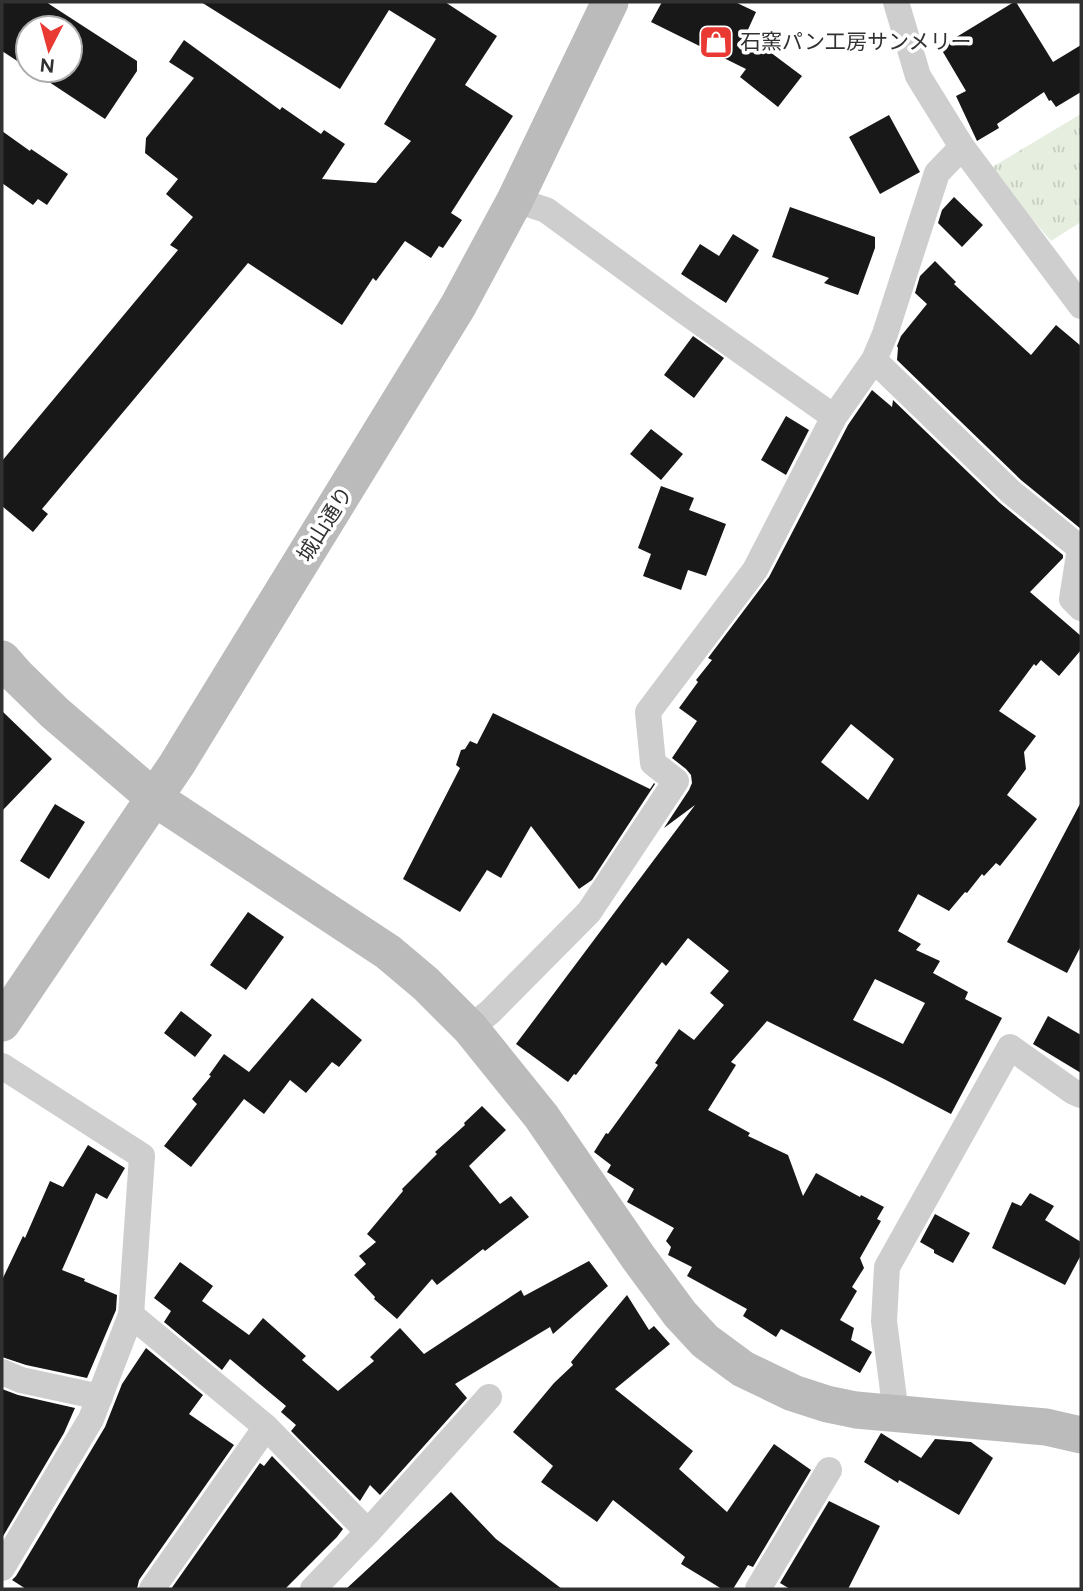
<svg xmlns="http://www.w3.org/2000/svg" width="1083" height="1591" font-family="Figtree,'Noto Sans JP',sans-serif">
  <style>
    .grass { fill: url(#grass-tufts) }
    .building { fill: #181818; fill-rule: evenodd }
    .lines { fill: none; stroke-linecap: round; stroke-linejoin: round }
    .street { stroke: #cecece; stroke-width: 26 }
    .secondary { stroke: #bbb; stroke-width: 37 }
    .labels { text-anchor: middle; stroke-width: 7; stroke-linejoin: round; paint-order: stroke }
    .poi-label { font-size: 21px; fill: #313131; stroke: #fff; text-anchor: start }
    .street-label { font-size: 21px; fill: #313131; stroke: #fff }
  </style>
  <defs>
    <pattern id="grass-tufts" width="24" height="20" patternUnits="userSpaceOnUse" patternTransform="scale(1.75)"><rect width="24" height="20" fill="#e6eee0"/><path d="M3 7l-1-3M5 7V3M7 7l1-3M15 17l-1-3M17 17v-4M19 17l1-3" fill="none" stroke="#c6cdc1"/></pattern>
  </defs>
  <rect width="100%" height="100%" fill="#fff"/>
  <path class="grass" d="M1081 114V222L1051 241 989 169Z"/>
  <path class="building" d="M2 2H46L137 61V71L105 119 31 70H70V28H28V68L2 51Z
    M201 2H445L497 36 465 85 513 116 451 213 462 220 443 248 439 246 431 258 405 241 376 281 373 278 342 325 248 263 42 509 48 514 33 532 2 506V461L178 250 170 245 193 217 166 194 178 179 145 153 146 138 194 78 169 62 184 40 280 110 282 107 321 134 324 130 345 144 322 179 376 183 411 141 384 124 436 39 389 10 340 89Z
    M662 2H735L756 12 746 34 802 76 778 107 740 77 746 69 651 22Z
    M1014 2H1016L1053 62 1081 45V92L1056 107 1051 100 1049 101 1044 92 997 124 999 128 977 141 956 96 966 91 940 47Z
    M889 115 920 172 880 194 849 137Z
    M2 131 30 151 31 149 68 174 47 205 38 199 33 205 2 183Z
    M954 197 983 225 962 247 938 223 942 210Z
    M790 207 875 237V248L858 295 824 283 829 278 772 257Z
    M733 234 759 250 726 303 681 274 700 244 719 256Z
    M935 261 956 282 954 284 1031 355 1056 325 1081 346V529L1021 480 897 360 898 348 897 346 901 336 927 304 915 293 920 276Z
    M693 336 724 358 694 398 664 375Z
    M872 390 892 407 893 400 1000 503 1063 555V558L1030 592 1081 636V650L1059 676 1041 660 1036 666 1034 664 999 711 1036 736 1024 752 1026 769 1007 795 1037 819 1000 866 996 863 984 876 982 874 967 893 965 892 949 911 918 894 898 931 921 944 916 950 940 961 933 973 968 992 965 999 1002 1018 951 1114 884 1079 767 1021 731 1062 736 1065 708 1110 750 1133 748 1136 788 1155 803 1196 816 1173 860 1197 861 1195 884 1207 877 1219 881 1221 860 1258 864 1268 852 1287 857 1291 840 1320 854 1328 851 1340 872 1352 860 1373 781 1329 776 1337 743 1316 747 1309 687 1276 692 1267 668 1255 671 1247 666 1241 674 1228 627 1202 634 1189 607 1172 611 1165 594 1152 606 1133 608 1134 658 1065 655 1063 679 1029 694 1040 724 1005 710 993 729 971 688 938 666 966 662 962 576 1075 574 1074 568 1082 516 1044 695 805 664 828 689 790 692 783 691 775 686 769 672 758 697 721 679 708 698 682 696 680 712 660 708 658 769 577 848 425ZM851 724 894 759 868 800 821 762ZM875 979 925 1003 903 1044 853 1020Z
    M786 416 809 430 786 475 761 460Z
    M651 429 683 454 661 480 630 454Z
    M661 486 694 498 689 510 726 524 706 576 688 570 681 590 643 576 651 554 638 548Z
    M2 711 52 759 2 811Z
    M493 713 650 789 654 783 655 784 592 880 579 889 531 826 501 878 487 870 460 912 403 879 460 768 456 765 461 750 465 749 470 741 477 744Z
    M1081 802V946L1067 973 1007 942Z
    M55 804 85 822 49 879 20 861Z
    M248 912 284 937 246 990 210 965Z
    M312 998 362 1040 339 1067 332 1062 306 1093 290 1080 264 1114 244 1099 191 1167 164 1146 197 1104 192 1099 211 1076 209 1075 224 1054 249 1072Z
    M181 1011 212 1035 195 1057 164 1033Z
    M1048 1016 1081 1035V1073L1033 1044Z
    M482 1106 506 1130 469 1166 500 1204 511 1196 529 1217 485 1251 483 1249 437 1285 432 1279 397 1319 374 1299 375 1297 354 1275 366 1264 359 1256 376 1242 367 1234 403 1191 402 1189 437 1154 435 1152 465 1125 464 1123Z
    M88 1145 125 1168 107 1199 96 1193 62 1270 85 1279 84 1281 117 1295 116 1310 87 1378 26 1365 2 1357V1280L23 1236 25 1238 50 1181 63 1187Z
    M1030 1193 1054 1206 1045 1220 1081 1242V1255L1065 1285 992 1248 1012 1202 1021 1206Z
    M935 1214 970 1233 953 1263 934 1253V1250L920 1242Z
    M589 1261 608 1286 553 1334 550 1327 455 1384 467 1398 380 1495 370 1485 360 1501 291 1431 296 1425 281 1412 286 1406 230 1359 222 1370 164 1322 171 1311 154 1298 180 1262 213 1286 202 1301 249 1335 263 1318 306 1356 302 1360 338 1391 374 1361 370 1357 400 1328 424 1354 521 1290 524 1296Z
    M627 1295 649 1330 654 1326 670 1344 615 1389 693 1451 679 1469 727 1512 774 1444 811 1470 753 1567 748 1565 733 1589H722L681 1564 685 1557 613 1500 597 1522 541 1482 553 1466 513 1432 554 1383 573 1365 571 1362Z
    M146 1348 203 1395 189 1414 234 1445 139 1580 137 1589H26L12 1580 16 1576 105 1427 122 1384Z
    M2 1389 18 1395 75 1408 64 1433 2 1538Z
    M881 1433 921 1458 935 1439 971 1442 993 1458 959 1515 899 1480 898 1483 864 1462Z
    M272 1456 343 1529 337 1537 285 1589H171L260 1463 264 1466Z
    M451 1492 496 1539 562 1589H346Z
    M829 1501 880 1526 848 1589H790L780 1583Z"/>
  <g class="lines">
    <path class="street" d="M896 2 918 76 962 147 1081 306
      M515 200 546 210 684 311 834 417
      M874 360 1011 492 1080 548 1072 599 1081 608
      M470 1028 490 1012 589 912 676 781 653 763 648 712 755 570 834 417 874 360 885 334 937 173 962 147
      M2 1066 142 1156 131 1315 91 1419 2 1568
      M131 1315 266 1427 368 1532
      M2 1372 21 1380 100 1397
      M896 1414 884 1321 887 1267 1010 1047 1072 1091 1081 1095
      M152 1589 266 1427
      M313 1589 368 1532 489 1397
      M758 1589 829 1470"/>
    <path class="secondary" d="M2 659 16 675 55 713 153 797 388 952 426 984 470 1028 541 1116 638 1257 680 1314 705 1341 743 1369 793 1393 827 1404 856 1410 1046 1427 1081 1435
      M2 1023 177 764 458 306 515 200 610 2"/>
  </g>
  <defs>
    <g id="shop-square" transform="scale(1.75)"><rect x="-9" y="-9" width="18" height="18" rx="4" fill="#e83933" stroke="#fff"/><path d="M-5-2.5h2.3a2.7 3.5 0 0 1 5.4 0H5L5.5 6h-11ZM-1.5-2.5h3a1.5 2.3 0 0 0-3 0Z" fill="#fff"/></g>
  </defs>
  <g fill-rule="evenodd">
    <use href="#shop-square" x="716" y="42"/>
  </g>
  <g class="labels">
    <g class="poi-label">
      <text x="740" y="49">石窯パン工房サンメリー</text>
    </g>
    <g class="street-label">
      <text transform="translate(325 524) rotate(-58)" y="7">城山通り</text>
    </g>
  </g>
  <rect width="1083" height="1591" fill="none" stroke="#313131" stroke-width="7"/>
  <g transform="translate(49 49) rotate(186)"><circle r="33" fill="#ffffff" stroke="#adadad" stroke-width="2"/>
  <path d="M0-5L12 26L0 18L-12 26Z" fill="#e83933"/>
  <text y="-10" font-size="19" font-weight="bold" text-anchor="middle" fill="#313131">N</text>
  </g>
</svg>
